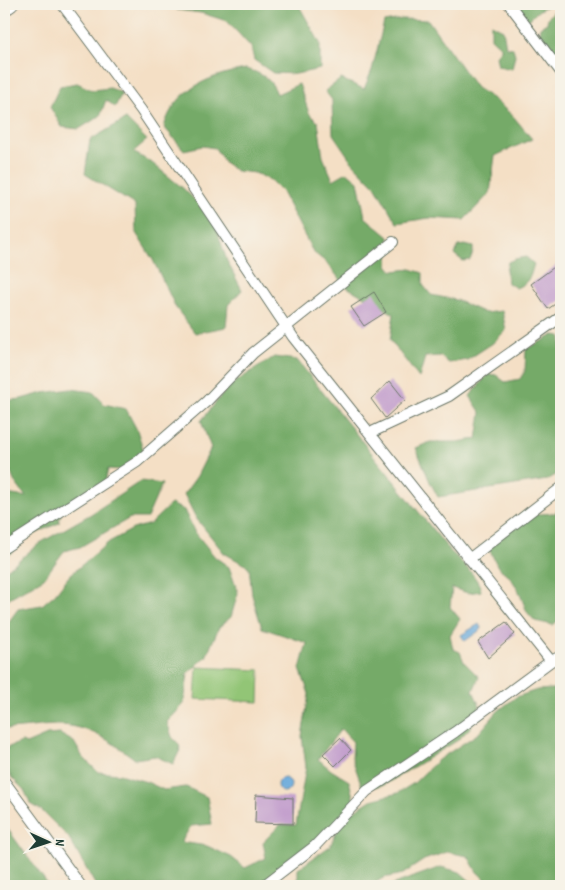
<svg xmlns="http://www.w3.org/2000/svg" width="565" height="890" font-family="Dekko,sans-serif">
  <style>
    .green { fill: #92c576; stroke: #588155 }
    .forest { fill: #75aa67; stroke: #4a744e }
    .water { fill: #67a9db; stroke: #437388 }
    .building { fill: #bf99cb }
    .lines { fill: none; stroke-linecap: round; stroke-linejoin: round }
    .street-casing { stroke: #6a7667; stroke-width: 12 }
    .secondary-casing { stroke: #6a7667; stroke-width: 16 }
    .street { stroke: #fff; stroke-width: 10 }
    .secondary { stroke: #fff; stroke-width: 14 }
  </style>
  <rect width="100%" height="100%" fill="#f7f3e8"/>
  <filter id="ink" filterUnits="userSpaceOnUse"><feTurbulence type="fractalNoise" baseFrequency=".02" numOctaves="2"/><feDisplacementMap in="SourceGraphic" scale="10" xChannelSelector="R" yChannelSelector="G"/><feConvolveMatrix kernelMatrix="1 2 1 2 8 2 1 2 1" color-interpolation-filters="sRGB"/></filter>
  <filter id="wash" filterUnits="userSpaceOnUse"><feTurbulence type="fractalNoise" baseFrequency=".0096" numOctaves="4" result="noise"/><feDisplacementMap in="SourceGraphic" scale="20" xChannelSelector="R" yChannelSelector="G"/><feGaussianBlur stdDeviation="1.12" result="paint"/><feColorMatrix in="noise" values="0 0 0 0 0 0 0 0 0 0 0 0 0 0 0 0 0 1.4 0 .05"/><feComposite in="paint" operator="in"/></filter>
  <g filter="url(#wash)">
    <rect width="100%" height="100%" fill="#f4dfc5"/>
    <path class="green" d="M197 667 260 670 259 702 195 699Z"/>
    <path class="forest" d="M174 4H298L320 43V69L296 74 273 73 254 60 251 47 227 21 201 13 177 10Z
      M513 4H550L538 11 529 20 521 14Z
      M553 12 561 13V67L538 42 540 27 547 23 548 17Z
      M402 19 428 20 476 88 492 98 513 116 532 139 495 156 490 193 464 220 429 218 397 223 375 186 352 162 333 134 332 100 325 91 341 79 364 89 372 70 384 22Z
      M491 24 503 30 506 47 513 48 515 55 512 69 498 66 496 56 502 48 491 38Z
      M246 69C261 73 271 78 277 94L299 84 309 113 318 122 323 157 333 180 347 172 358 181 365 217 389 237 388 265 393 271 411 269 423 273V285L431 295 456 300 485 313 502 311 506 330 493 343 467 360 449 363 440 356 425 357 419 378 390 340 394 314 345 286 327 263 313 252 282 192 270 180 255 173 236 171 225 163 215 148 202 146 184 150 164 127C175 89 210 75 246 69Z
      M77 83 92 90 110 88 122 93 115 107 106 100 100 116 79 129 62 127 50 107 60 86Z
      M126 119 147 140 133 152 152 163 184 189 213 218 227 261 242 290 228 305 226 327 195 333 176 308 153 260 136 233 135 205 85 174 90 140Z
      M465 245 473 247V252L470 260 463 261 455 255 458 246Z
      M526 257 534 264C530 277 530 282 516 288L508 283 506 270 508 262 515 259Z
      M554 335 561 336V472L547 480 438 497 430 482 416 448 430 442H457L477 439 481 413 470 396 488 374 496 375 505 382 520 379 525 371 526 349Z
      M274 357 297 360 450 551C459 559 480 579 481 591L468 593 452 588 450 607 460 619 450 635 453 649 460 652 464 662 479 677 473 691 480 706 470 728 458 740 384 785 363 789 352 758 353 742 341 729 318 759 331 770 349 781 354 801 327 833 260 886H96L69 838 41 810 31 804 24 790 12 778 4 765 6 748 22 742 26 744 47 735 60 734 74 742 82 756 98 772 119 774 147 782 164 790 186 787 207 797 212 824 191 826 181 842 207 846 231 857 245 868 266 858 263 842 280 825H296L306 767 302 736 309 694 300 669 307 643 262 628 252 595 249 567 224 553 196 518 184 494 197 476 211 448 201 421 229 386Z
      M71 389 93 392 104 404 126 409 137 430 144 452 122 470 108 469 104 488 62 505 59 523 28 537 13 552 4 558V490L6 494 26 497 14 481 6 460 4 459V401L21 399 43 393Z
      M141 481 162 484 147 518H130L80 547 64 551 44 578 4 601V572L40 543 91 514Z
      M171 504 184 510 194 531 215 557 229 567 238 593 231 617 219 627 206 657 188 673 184 704 167 722 172 737 179 744 180 750 173 764 155 756 135 759C112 742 88 725 58 725 40 725 22 729 4 729V624H7L18 609 42 605 55 594 70 575 109 542 133 529 150 524Z
      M561 505V618L553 625 535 621 527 612 518 589 510 577 498 567 488 547 525 515 555 513Z
      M561 685V886H493L477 872 468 856 447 852 424 860 403 874 383 878 370 886H298V869L330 846 338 829 349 814 371 800 398 793 414 783 438 760 479 733 498 711 516 697 537 690 553 689Z
      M4 824 49 886H4Z
      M441 867 460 872 476 886H389Z"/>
    <path class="water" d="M479 624 482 629 465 641 461 635Z
      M277 785a7 7 0 1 1 14 0a7 7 0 1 1-14 0Z"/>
    <g id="blocks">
      <path class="building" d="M561 262V300L548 309 531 284Z
        M374 292 386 312 364 326 351 307Z
        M390 381 405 400 385 418 371 399Z
        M506 622 515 634 488 658 478 642Z
        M340 738 351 750 335 766 323 754Z
        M256 795 293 798V824L255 823Z"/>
    </g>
  </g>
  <g filter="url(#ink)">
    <use href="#blocks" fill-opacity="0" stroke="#6a7667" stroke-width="1"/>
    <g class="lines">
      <g class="street-casing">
        <path id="street" d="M62 4 141 110 293 337 551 661 561 656
          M509 4 561 72
          M370 433 449 396 561 317
          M4 548 137 462 207 401 253 353 393 242
          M469 559 561 488
          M4 781 81 886
          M263 886 315 846 367 791 455 732 551 661"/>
      </g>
      <g class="secondary-casing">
        <path id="secondary" d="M4 9 11 4"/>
      </g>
      <use href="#street" class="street"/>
      <use href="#secondary" class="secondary"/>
    </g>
  </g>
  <rect width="565" height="890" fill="none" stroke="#f7f3e8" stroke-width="20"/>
  <g transform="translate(48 842) rotate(93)" stroke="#f7f3e8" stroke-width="4" paint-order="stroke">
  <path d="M0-4L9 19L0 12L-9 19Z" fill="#1f3d34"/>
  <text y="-8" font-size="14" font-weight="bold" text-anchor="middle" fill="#1f3d34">N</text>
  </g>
</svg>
